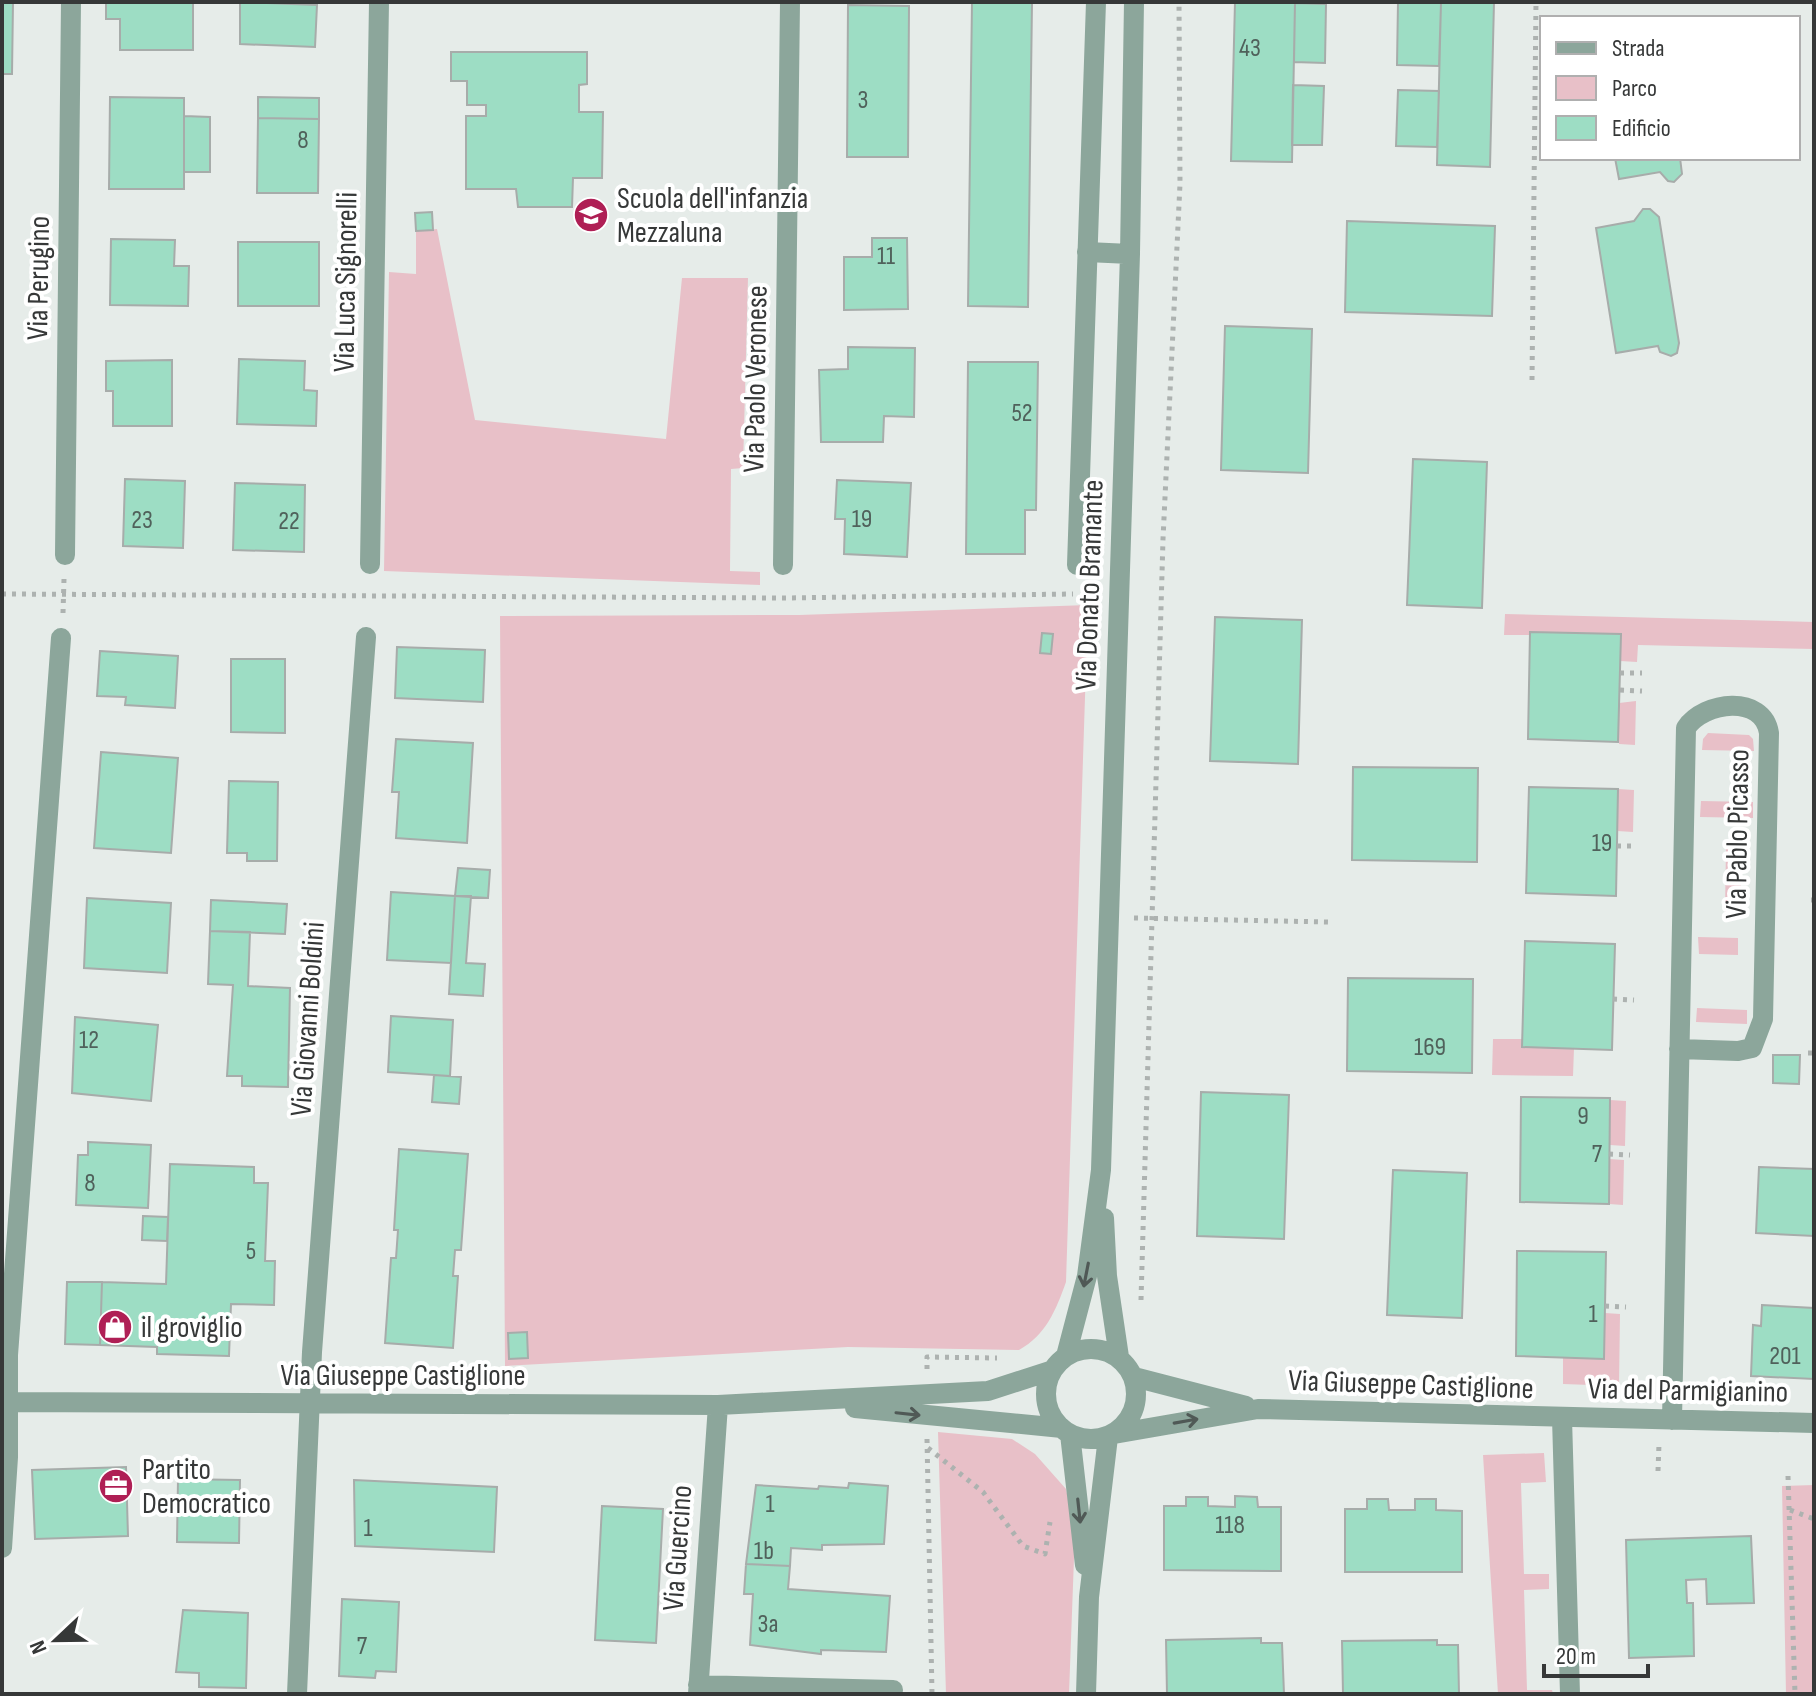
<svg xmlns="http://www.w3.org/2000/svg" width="1816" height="1696" font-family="'Sofia Sans Condensed',sans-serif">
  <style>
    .green { fill: #e8c0c8 }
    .building { fill: #9dddc4; stroke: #a7acaa; stroke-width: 2 }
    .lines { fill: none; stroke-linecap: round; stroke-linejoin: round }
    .path { stroke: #adb2b0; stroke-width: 5; stroke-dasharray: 4 6; stroke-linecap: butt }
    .minor { stroke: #8ca69b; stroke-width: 20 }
    .oneway { stroke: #505956 }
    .labels { text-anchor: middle; stroke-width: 8; stroke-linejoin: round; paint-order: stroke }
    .number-label { font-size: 26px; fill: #50615b }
    .poi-label { font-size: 30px; fill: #363838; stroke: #fff; text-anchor: start }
    .street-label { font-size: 30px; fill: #363838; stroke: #fff }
  </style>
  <rect width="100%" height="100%" fill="#e6ece9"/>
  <path class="green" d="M437 229 475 420 666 439 682 278H748L743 468 731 469 730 571 760 572V585L384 571 389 272 416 274V231Z
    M1088 605 1066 1282C1056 1310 1046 1335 1019 1350L848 1347 505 1366 500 616 799 615Z
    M1505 614 1814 622V649L1638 645 1637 662 1620 661 1621 635H1504Z
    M1636 701 1635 745 1619 744V703Z
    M1708 733 1749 735 1753 739 1754 751 1702 750 1703 739Z
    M1618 789 1634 790 1633 832 1617 831Z
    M1701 801 1753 802V818L1700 817Z
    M1726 846 1741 847V912H1725Z
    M1698 937 1738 938V955L1699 954Z
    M1697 1008 1747 1010V1024L1696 1022Z
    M1493 1039H1522L1523 1047 1574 1048 1573 1076 1492 1075Z
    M1610 1100 1626 1101 1625 1146 1610 1145Z
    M1609 1159 1624 1160 1623 1205 1609 1204Z
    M1605 1313 1620 1314 1619 1386 1563 1384V1357L1604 1359Z
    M938 1432 1012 1439 1035 1454 1066 1489 1075 1531 1069 1694H946Z
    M1544 1453 1546 1482 1521 1483 1524 1574H1549V1589L1524 1590 1527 1690H1552L1553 1694H1498L1483 1455Z
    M1814 1485V1694H1786L1782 1486Z"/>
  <path class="building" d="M2 2H13L12 74H2Z
    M106 2H193V50H120V19H106Z
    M240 2 317 5 315 47 240 44Z
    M972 2H1032L1028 307 968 306Z
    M1235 2H1295L1292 162 1231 161Z
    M1398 2 1441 3 1439 66 1397 65Z
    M1441 2H1494L1490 167 1437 165Z
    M1295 3 1326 4 1325 63 1294 62Z
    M848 5 909 6 908 157H847Z
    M451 52H587V84L579 85V112H603L602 178H573L572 207H518L516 189H466V116H486V105H467V81H451Z
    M1293 85 1324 86 1322 145H1292Z
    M1398 90 1439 91 1437 147 1396 146Z
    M110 97 184 98V189H109Z
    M258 97 319 98V119L258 118Z
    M184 116 210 117V172H184Z
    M258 118 319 119 318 193H257Z
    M1615 158H1680L1682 174 1674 182 1668 181 1660 172 1619 179Z
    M1643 209H1650L1659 217 1679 343 1677 353 1671 356 1660 352 1658 346 1616 353 1596 228 1634 221Z
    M432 212 433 230 416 231 415 213Z
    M1347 221 1495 226 1492 316 1345 312Z
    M872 238H907L908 309 844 310V257H872Z
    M111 239 175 240 174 266H189L188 306 110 305Z
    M238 242H319V306H238Z
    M1225 326 1312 329 1308 473 1221 470Z
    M848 347 915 348 914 417 884 416 883 442H821L819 370 848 369Z
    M239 359 305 361 304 390 317 391 316 426 237 424Z
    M172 360V426H113V391H106V361Z
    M968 362H1038L1036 510H1025V554H966Z
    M1413 459 1487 462 1482 608 1407 605Z
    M125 479 185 481 183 548 123 546Z
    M837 480 911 483 907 557 844 554 845 519H835Z
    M235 483 305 485 304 552 233 550Z
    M1215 617 1302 620 1298 764 1210 761Z
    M1530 632 1621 634 1618 742 1528 739Z
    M1042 633 1053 634 1051 654 1040 653Z
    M397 647 485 650 483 702 395 698Z
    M100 651 178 656 175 708 125 705 126 697 97 696Z
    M231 659H285V733L231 732Z
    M396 739 473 743 467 843 396 838 399 792H392Z
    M101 752 178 758 171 853 94 848Z
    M1353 767 1478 768 1477 862 1352 860Z
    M229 781 278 782 277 861H247V853H227Z
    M1529 787 1618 789 1616 896 1526 893Z
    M458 868 490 870 488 898 455 896Z
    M391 892 455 896 451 963 387 960Z
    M455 896H471L466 963 485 964 483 996 449 994Z
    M87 898 171 903 167 973 84 968Z
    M211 900 287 904 285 934 210 931Z
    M210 931 250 932 248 986 290 988 288 1087 242 1086V1076H227L233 985 208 984Z
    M1525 941 1615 944 1612 1050 1522 1047Z
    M1348 978 1473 979 1472 1073 1347 1071Z
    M391 1016 453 1020 450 1076 388 1072Z
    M75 1017 158 1025 151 1101 72 1093Z
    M1773 1055H1800L1799 1084 1773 1083Z
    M434 1075 461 1077 459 1104 432 1102Z
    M1201 1092 1289 1095 1284 1239 1197 1236Z
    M1521 1097 1610 1098 1609 1204 1520 1202Z
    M88 1142 151 1145 148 1208 76 1205 78 1155H88Z
    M399 1149 468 1154 461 1250H455L453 1276H458L453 1348 385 1343 391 1258H396L398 1230H394Z
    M170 1164 254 1167V1183H268L265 1261H275L274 1305 231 1304 229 1356 157 1354V1347L100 1345 102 1282 166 1284Z
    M1759 1167 1814 1169V1236L1756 1233Z
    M1393 1170 1467 1173 1462 1318 1387 1315Z
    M143 1216 168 1217 167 1241 142 1240Z
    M1517 1251 1606 1252 1604 1359 1516 1356Z
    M67 1282H102L100 1345 65 1344Z
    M1762 1305 1814 1308V1379L1751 1376 1753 1325 1761 1326Z
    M527 1332 528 1358 509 1359 508 1333Z
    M126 1467 128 1536 35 1539 32 1470Z
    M178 1479 240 1480 239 1543 177 1542Z
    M354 1480 497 1487 494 1552 355 1546Z
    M849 1483 888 1486 884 1544 822 1545V1550L791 1548 790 1566 746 1564 756 1485 818 1489 819 1486 848 1488Z
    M1235 1496 1257 1497 1258 1507H1281V1571L1164 1570V1506H1186V1497H1208V1506L1235 1507Z
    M1367 1499H1388L1389 1510H1415V1499H1436V1510L1462 1511V1572H1345V1509H1367Z
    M602 1506 663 1509 656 1643 595 1640Z
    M1751 1536 1754 1603 1707 1604 1706 1579 1686 1580 1687 1603H1693L1694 1656 1629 1658 1626 1540Z
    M746 1564 790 1566 788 1589 890 1596 886 1652 821 1650V1654L750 1645 753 1594H744Z
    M342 1599 399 1602 396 1672 376 1671 375 1678 339 1676Z
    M183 1610 248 1613 246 1688 199 1687V1673L176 1672Z
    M1261 1638V1643H1282L1284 1694H1167L1166 1640Z
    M1437 1640V1645H1458L1459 1694H1343L1342 1641Z"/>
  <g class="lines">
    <path class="path" d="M1532 380 1536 2
      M2 594 783 598 1073 594
      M63 613 64 579
      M1620 673H1642
      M1620 690 1642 691
      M1617 846H1637
      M1812 854H1814
      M1811 900H1814
      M1134 918 1328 922
      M1613 999 1634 1000
      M1808 1053H1814
      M1609 1154 1630 1155
      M1141 1300 1163 539 1180 184 1179 2
      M1605 1306 1626 1307
      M927 1369V1357L997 1358
      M927 1439 932 1694
      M928 1448 983 1492 1023 1546 1045 1554 1050 1522
      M1658 1471 1659 1444
      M1788 1476 1795 1694
      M1790 1510 1814 1519"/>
    <path class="minor" d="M1087 252 1130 254
      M65 555 71 2
      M370 564 379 2
      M783 565 790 2
      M1077 565 1096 2
      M1104 1218 1107 1276 1119 1357
      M1046 1394a45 45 0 1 1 90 0a45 45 0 1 1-90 0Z
      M1066 1356 1087 1276 1101 1170 1130 254 1134 2
      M1134 1377 1246 1406
      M2 1402 718 1405 988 1391 1053 1370
      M855 1408 1062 1428
      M1562 1418 1570 1694
      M1672 1420 1686 728C1704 701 1763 694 1769 733L1763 1019 1752 1048 1738 1051 1679 1049
      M1070 1434 1085 1565
      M1114 1434 1258 1409 1814 1423
      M2 1548 8 1457V1355L61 638
      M698 1685 893 1690
      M297 1694 312 1352 366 637
      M698 1694 718 1405
      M1086 1694 1089 1597 1108 1437"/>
  </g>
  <defs><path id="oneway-shaft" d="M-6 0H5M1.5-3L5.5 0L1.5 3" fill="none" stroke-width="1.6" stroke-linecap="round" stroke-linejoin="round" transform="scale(2)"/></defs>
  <g class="oneway">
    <use href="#oneway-shaft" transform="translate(1086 1275) rotate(101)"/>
    <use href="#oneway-shaft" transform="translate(908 1414) rotate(6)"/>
    <use href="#oneway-shaft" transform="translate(1186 1421) rotate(-10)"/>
    <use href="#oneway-shaft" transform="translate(1079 1511) rotate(84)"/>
  </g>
  <defs>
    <g id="school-disc" transform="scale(1.8)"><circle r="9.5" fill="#af1f55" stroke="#fff"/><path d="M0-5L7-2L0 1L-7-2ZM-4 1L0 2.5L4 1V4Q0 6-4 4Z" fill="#fff"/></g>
    <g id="shop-disc" transform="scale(1.8)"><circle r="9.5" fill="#af1f55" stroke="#fff"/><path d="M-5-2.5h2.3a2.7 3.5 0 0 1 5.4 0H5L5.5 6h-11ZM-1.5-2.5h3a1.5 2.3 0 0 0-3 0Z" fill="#fff"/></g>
    <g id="office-disc" transform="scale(1.8)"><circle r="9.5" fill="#af1f55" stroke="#fff"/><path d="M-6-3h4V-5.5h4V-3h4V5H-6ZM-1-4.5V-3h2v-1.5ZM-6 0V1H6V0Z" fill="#fff"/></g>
  </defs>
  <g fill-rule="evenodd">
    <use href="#school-disc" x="591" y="215"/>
    <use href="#shop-disc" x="115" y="1327"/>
    <use href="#office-disc" x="116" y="1486"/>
  </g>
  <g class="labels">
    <g class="number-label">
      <text x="1250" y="56">43</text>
      <text x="863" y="108">3</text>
      <text x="303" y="148">8</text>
      <text x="886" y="264">11</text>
      <text x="1022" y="421">52</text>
      <text x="862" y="527">19</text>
      <text x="142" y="528">23</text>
      <text x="289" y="529">22</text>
      <text x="1602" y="851">19</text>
      <text x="89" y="1048">12</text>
      <text x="1430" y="1055">169</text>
      <text x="1583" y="1124">9</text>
      <text x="1597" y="1162">7</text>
      <text x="90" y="1191">8</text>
      <text x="251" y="1259">5</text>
      <text x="1593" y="1322">1</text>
      <text x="1785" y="1364">201</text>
      <text x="770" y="1512">1</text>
      <text x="1230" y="1533">118</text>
      <text x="368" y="1536">1</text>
      <text x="764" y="1559">1b</text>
      <text x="768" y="1632">3a</text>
      <text x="362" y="1654">7</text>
    </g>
    <g class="poi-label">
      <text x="617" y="208">Scuola dell'infanzia<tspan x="617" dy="34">Mezzaluna</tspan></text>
      <text x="141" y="1337">il groviglio</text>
      <text x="142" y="1479">Partito<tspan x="142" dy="34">Democratico</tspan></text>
    </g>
    <g class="street-label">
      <text transform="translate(38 278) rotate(-89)" y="10">Via Perugino</text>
      <text transform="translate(345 282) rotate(-89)" y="10">Via Luca Signorelli</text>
      <text transform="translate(755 379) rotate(-89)" y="10">Via Paolo Veronese</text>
      <text transform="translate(1089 585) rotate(-88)" y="10">Via Donato Bramante</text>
      <text transform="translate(1737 834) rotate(-89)" y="10">Via Pablo Picasso</text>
      <text transform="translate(307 1019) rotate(-86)" y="10">Via Giovanni Boldini</text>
      <text x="403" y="1385">Via Giuseppe Castiglione</text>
      <text transform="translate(1411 1384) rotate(2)" y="10">Via Giuseppe Castiglione</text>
      <text transform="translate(1688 1390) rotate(1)" y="10">Via del Parmigianino</text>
      <text transform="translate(677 1548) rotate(-86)" y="10">Via Guercino</text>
    </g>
  </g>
  <rect width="1816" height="1696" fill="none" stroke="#363838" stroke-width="8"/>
  <rect x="1540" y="16" width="260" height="144" fill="#ffffff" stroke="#afafaf" stroke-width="2"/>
  <rect x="1556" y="42" width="40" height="12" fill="#8ca69b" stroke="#afafaf" stroke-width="2"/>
  <text x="1612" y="56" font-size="24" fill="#363838">Strada</text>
  <rect x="1556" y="76" width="40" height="24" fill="#e8c0c8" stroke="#afafaf" stroke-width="2"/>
  <text x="1612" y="96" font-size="24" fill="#363838">Parco</text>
  <rect x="1556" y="116" width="40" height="24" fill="#9dddc4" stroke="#afafaf" stroke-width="2"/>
  <text x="1612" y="136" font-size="24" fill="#363838">Edificio</text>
  <g transform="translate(56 1640) rotate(248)" stroke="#ffffff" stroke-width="6" paint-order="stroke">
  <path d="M0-6L14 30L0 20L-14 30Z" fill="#363838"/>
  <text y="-12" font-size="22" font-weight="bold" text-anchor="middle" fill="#363838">N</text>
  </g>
  <path d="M1544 1664v12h104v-12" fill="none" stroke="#363838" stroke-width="4"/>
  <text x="1556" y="1664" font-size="24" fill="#363838" stroke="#ffffff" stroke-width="6" paint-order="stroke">20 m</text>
</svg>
